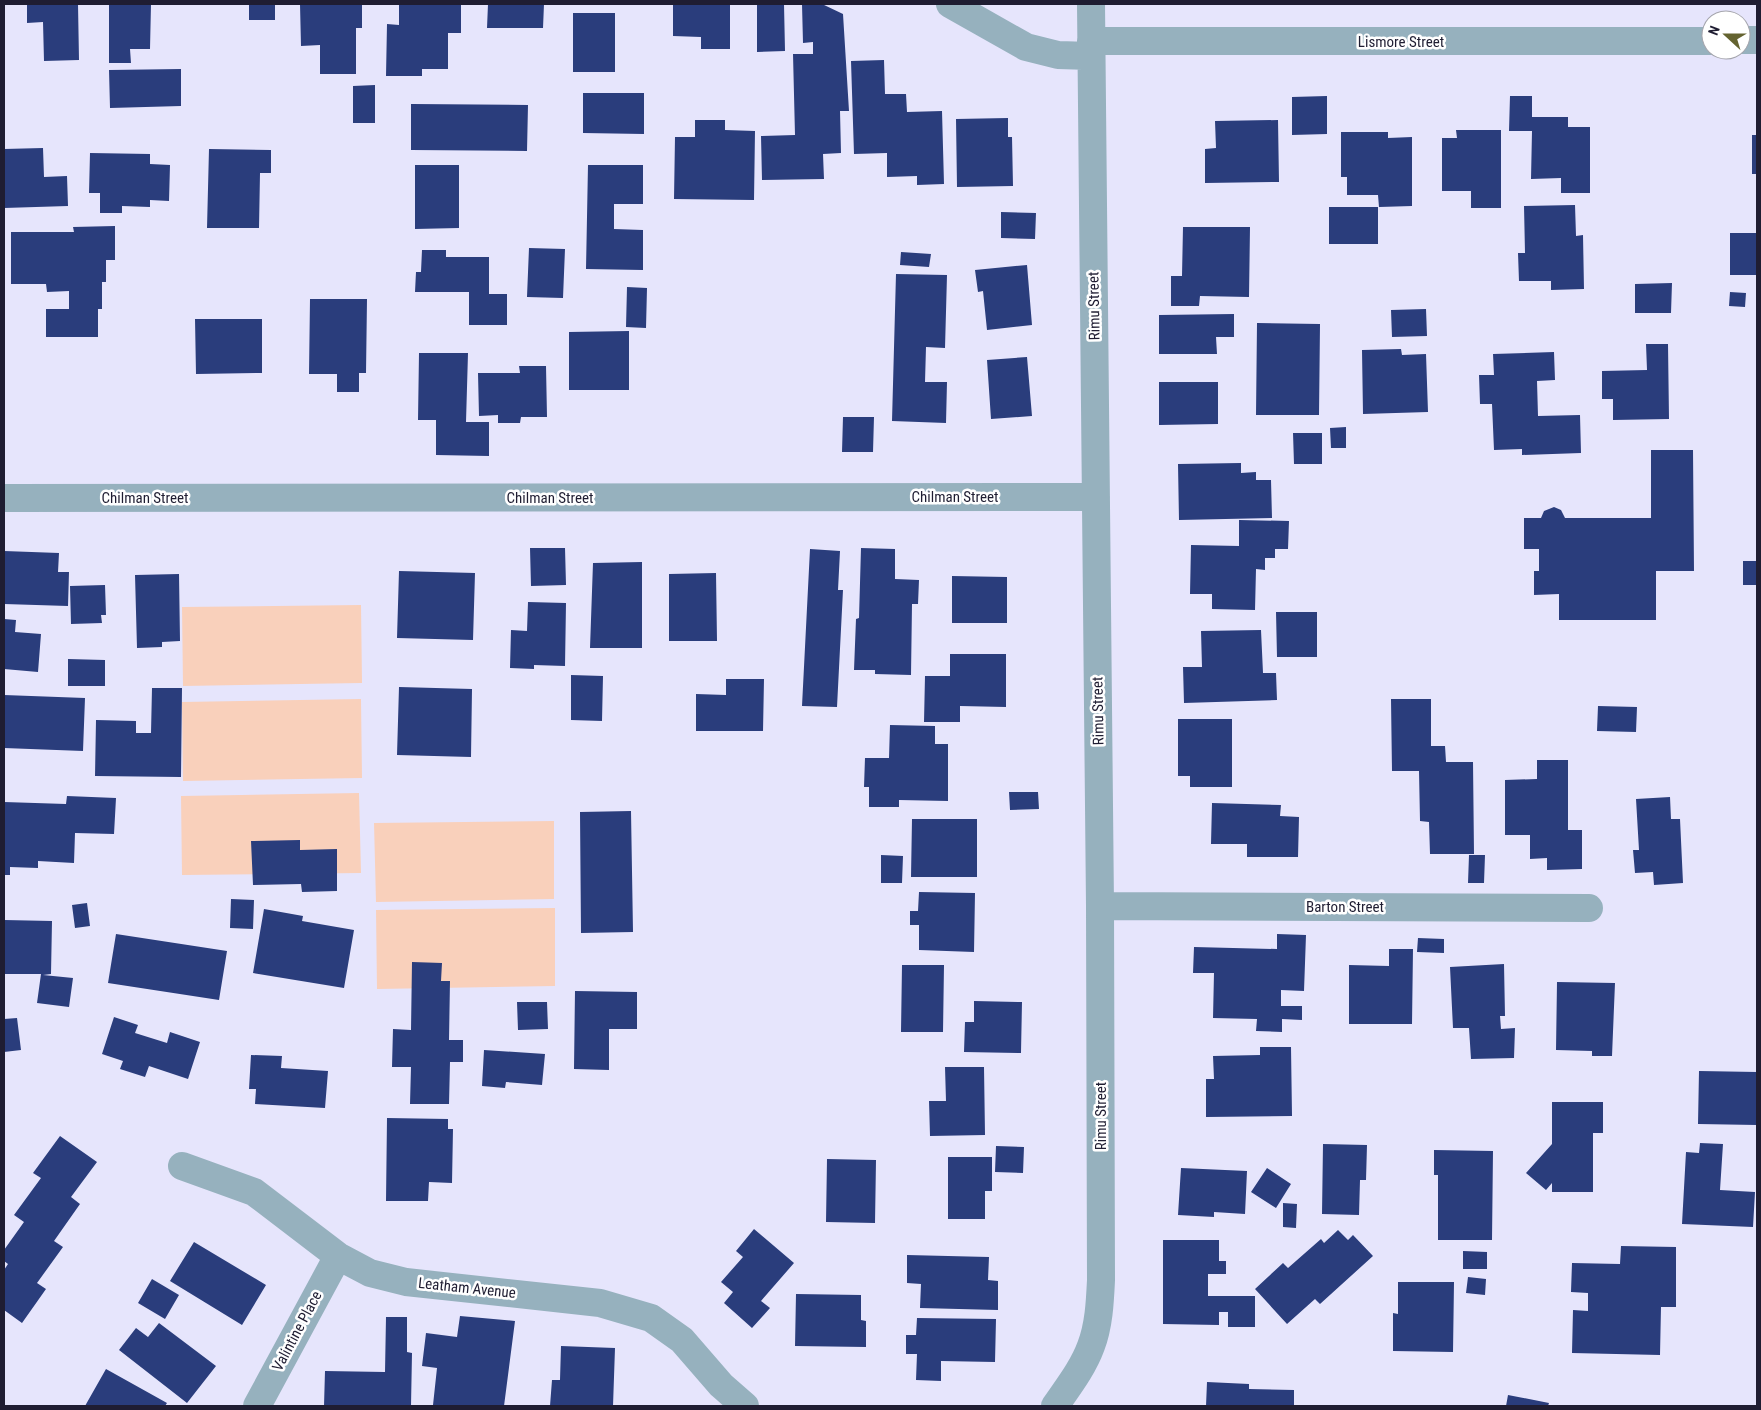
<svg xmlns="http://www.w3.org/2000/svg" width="1761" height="1410" font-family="'Roboto Condensed',sans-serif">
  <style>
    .green { fill: #f9d0bb }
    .building { fill: #2a3d7c }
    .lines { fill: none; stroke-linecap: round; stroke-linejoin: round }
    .minor { stroke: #96b1be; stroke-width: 28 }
    .labels { text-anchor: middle; stroke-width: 5; stroke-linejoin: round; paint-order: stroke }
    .street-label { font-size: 15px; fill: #1f1d32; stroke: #fff }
  </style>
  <rect width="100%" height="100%" fill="#e6e5fc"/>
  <path class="green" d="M361 605 362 683 183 686 182 607Z
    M361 699 362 778 183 781 182 702Z
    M359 793 361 873 182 875 181 796Z
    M554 821V899L376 902 374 823Z
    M555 908V986L377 989 376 910Z"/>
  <path class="building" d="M27 4H78L79 60 44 61 43 22 27 23Z
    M109 4H151L150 49H130L131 63H109Z
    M249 4H275V20H249Z
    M300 4H362V28H356V74H320V45L301 46Z
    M399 4H461V33H448V69H422V76H386L387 24 399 25Z
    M488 4H544L543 28H487Z
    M673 4H730V49H701V37L673 36Z
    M757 4H784L785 51 757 52Z
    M802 4H822L843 14 849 111H840L841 153 823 154 824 179 762 180 761 136 795 135 793 54H813V42L803 43Z
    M573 13H615V72H573Z
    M884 60 885 94H906L907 112 942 111 944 184 917 185V176L887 177V153L854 154 851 61Z
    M181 69V106L110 108 109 70Z
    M375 85V123H353V86Z
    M583 93H644V134L583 133Z
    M1327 96V134L1292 135V97Z
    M1510 96H1532V117H1568V127H1590V193H1561V178L1531 179 1532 131H1509Z
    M411 104 528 105 527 151 411 150Z
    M1008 118V137H1012L1013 186 957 187 956 119Z
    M695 120H725V130L755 131 754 200 674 199 675 137H695Z
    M1278 120 1279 182 1205 183V149L1216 148 1215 121Z
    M1456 130H1501V208H1471V191H1442V138H1457Z
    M1341 132H1388V138L1412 137V206L1379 207 1378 195H1347V177H1341Z
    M1752 135H1757V174H1752Z
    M43 148 44 177 67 176 68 206 4 208V149Z
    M209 149 271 150V173H260L259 228H207Z
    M90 153 150 154V164L170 165 169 201 150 200V207L122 206V213H100V193H89Z
    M415 165H459V228L415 229Z
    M588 165H643V204H614V229L643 230V270L586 269Z
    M1575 205 1576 236 1583 235 1584 289 1551 290V281H1519L1518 253H1525L1524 206Z
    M1329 207H1378V244H1329Z
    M1001 212 1036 213 1035 239 1001 238Z
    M115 226V260H106V282H102V309H98V337H46V309H69V291L47 292 46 284H11V232H74L73 227Z
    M1183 227H1250L1249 297 1200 296 1199 306H1171V276H1182Z
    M1730 233H1757V275H1730Z
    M529 248 565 249 563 298 527 297Z
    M422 250H446V257H489V294H507V325H469V292H415L416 272H421Z
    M901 252 931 254 929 267 900 265Z
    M1027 265 1032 325 987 330 983 291 978 292 975 270Z
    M896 274 947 275 945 348 926 347 925 382H947L946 423 892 421Z
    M1672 283 1671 313H1635V284Z
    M627 287 647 288 646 328 626 327Z
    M1730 292 1746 293 1745 307 1729 306Z
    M310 299H367L366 373H359V392H337V374H309Z
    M1426 309 1427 336 1392 337 1391 310Z
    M1234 314V337H1216L1217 354H1159V315Z
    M195 319H262V373L196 374Z
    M1257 323 1320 324 1319 415H1256Z
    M629 331V390H569V332Z
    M1646 344H1668L1669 419 1613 420V399H1602V371L1647 370Z
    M1401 349 1402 355 1426 354 1428 412 1363 414 1362 350Z
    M1554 352 1555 380 1537 381 1538 416 1580 415 1581 453 1522 455V449L1494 450 1492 404H1480L1479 375H1494L1493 354Z
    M419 353H468L466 422H489V456L436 455V420H418Z
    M1027 357 1032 416 991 419 987 360Z
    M519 366H546L547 417H521L520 423H498V415L479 416 478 373H520Z
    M1159 382H1218V424L1159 425Z
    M843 417H874L873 452H842Z
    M1346 427V448H1331L1330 428Z
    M1293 433H1322V464H1294Z
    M1651 450H1693L1694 571H1656V620H1559V594L1534 595V571H1539V549H1524V518H1541L1544 511 1554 507 1561 510 1565 518H1651Z
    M1241 463V473L1256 472V480H1271L1272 518 1179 520 1178 464Z
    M1239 520 1289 521 1288 549H1275V558H1265V570L1256 569 1255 610 1212 609V594H1190L1191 545 1239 546Z
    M530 548H565L566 585 531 586Z
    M861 548 895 549V579L919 580 918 604H912L911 675 875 674V670H854L856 619 859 618Z
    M810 549 840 551 838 590H843L837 707 802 706Z
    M4 551 59 553 58 572H69L68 606 4 604Z
    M1743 561H1757V585H1743Z
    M642 562V648H590L593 563Z
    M399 571 475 573 473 640 397 638Z
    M716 573 717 641H669V574Z
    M179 574 180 641 162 642V647L137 648 135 575Z
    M952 576 1007 577V623H952Z
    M105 585 106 615H101L102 623 71 624 70 586Z
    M528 602 566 603 565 666 534 665V669L510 668 511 630 527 631Z
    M1276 612H1317V657H1277Z
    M4 619 16 620 15 632 41 634 38 672 4 669Z
    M1261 630 1263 673H1276L1277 700 1184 703 1183 667H1202L1201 631Z
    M950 654H1006V707L960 706V722H924L925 676H950Z
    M68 659 105 660V686H68Z
    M571 675 603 676 602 721 571 720Z
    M726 679H764L763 731H696V694L726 695Z
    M399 687 472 689 471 757 397 755Z
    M152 688H182L181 777 95 776 96 720 136 721V733H151Z
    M4 695 85 698 83 751 4 748Z
    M1391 699H1431V746H1445L1446 762H1473L1474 854H1430L1429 822 1420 821 1419 771H1392Z
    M1598 706 1637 707 1636 732 1597 731Z
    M1178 719H1232V787H1190V776H1178Z
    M890 725 935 726V744H948V801L899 800V807H869V787H864L865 758H889Z
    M1537 760H1568V830H1582V869L1547 870V858L1530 859V835H1505V780L1537 779Z
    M1009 792H1038L1039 809 1010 810Z
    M67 796 116 798 114 834 75 833 74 863 38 861V868L10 867V875H4V802L66 804Z
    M1670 797 1671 819H1680L1683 883 1654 885 1653 872 1635 873 1633 850H1639L1636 799Z
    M1212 803 1281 805 1280 816 1299 817 1298 857H1247V844H1211Z
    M631 811 633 932 581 933 580 812Z
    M912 819H977V877H911Z
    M300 840V850L337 849V891L302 892 301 884 253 885 251 841Z
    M881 855 903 856 902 883H881Z
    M1469 855H1485L1484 883H1468Z
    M919 892 975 893 974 952 919 950V925H910V911H918Z
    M231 899 254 900 253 929 230 928Z
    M87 903 90 926 75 928 72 905Z
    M264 909 303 916 302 921 354 930 344 988 253 973Z
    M4 920 52 921 51 974 43 975 73 978 69 1007 37 1003 41 974H4Z
    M116 934 227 951 219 1000 108 983Z
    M1277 934 1306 935 1304 991 1281 990V1006H1302V1020L1282 1019V1032L1256 1031 1257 1019 1213 1018 1214 973H1193L1194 947 1277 949Z
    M1418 938 1444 939V953L1417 952Z
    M1389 949H1413L1412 1024H1349V965L1389 966Z
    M412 962 442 963 441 981H450L449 1040H463V1062H450L449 1104H410L411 1067H392L393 1029 411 1030Z
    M1504 964 1505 1016H1500L1501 1029 1515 1028 1514 1058 1471 1059 1469 1028H1453L1450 967Z
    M902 965H944L943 1032H901Z
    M1557 982 1615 983 1612 1056H1592V1051L1556 1050Z
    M575 991 637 992V1029H609V1070L574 1069Z
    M974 1001 1022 1002 1021 1053 964 1052 965 1022H974Z
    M517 1002H547L548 1029 518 1030Z
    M114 1017 138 1025 135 1033 167 1043 170 1032 200 1042 188 1079 149 1066 145 1077 120 1069 123 1061 102 1054Z
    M17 1018 21 1050 4 1052V1019Z
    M1260 1047H1291L1292 1116 1206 1117V1079H1214L1213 1056 1260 1055Z
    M484 1050 545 1054 542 1085 506 1082 505 1088 482 1086Z
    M251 1055 282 1056 281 1068 328 1071 325 1108 255 1104 256 1089H249Z
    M945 1067H984L985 1135 930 1136 929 1101H946Z
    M1699 1071 1757 1072V1125L1698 1124Z
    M1552 1102H1603V1133H1593V1192H1552V1183L1546 1190 1526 1173 1552 1144Z
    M387 1118 448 1119V1129H453L452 1183 429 1182 428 1201H386Z
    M60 1136 97 1162 71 1197 80 1204 54 1241 63 1247 37 1283 46 1289 22 1323 4 1310V1270L8 1264 4 1261V1250L24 1222 14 1215 41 1178 33 1173Z
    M1700 1143 1723 1144 1720 1190 1755 1192 1753 1227 1682 1224 1686 1152 1699 1153Z
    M1323 1144 1367 1145 1366 1180H1360L1359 1215 1322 1214Z
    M996 1146 1024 1147 1023 1173 995 1172Z
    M1434 1150 1493 1151 1492 1240H1438V1175H1434Z
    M948 1157H992V1191H985V1219H948Z
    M827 1159 876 1160 875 1223 826 1222Z
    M1181 1168 1247 1171 1245 1214 1214 1212V1217L1178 1215Z
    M1267 1168 1291 1184 1276 1208 1251 1192Z
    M1283 1203 1297 1204 1296 1228 1283 1227Z
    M754 1229 794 1263 761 1301 770 1308 752 1328 724 1303 733 1292 721 1282 743 1257 736 1251Z
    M1338 1230 1348 1240 1353 1235 1373 1256 1320 1304 1315 1299 1287 1324 1255 1289 1283 1263 1288 1268 1321 1239 1324 1243Z
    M1163 1240H1219V1261H1226V1274H1208V1296H1255V1327H1228V1312H1219V1325L1163 1324Z
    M194 1242 266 1285 242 1325 170 1281Z
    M1621 1246 1676 1247V1307H1661L1660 1355 1572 1353 1573 1310 1588 1311V1293L1571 1292 1572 1263 1620 1264Z
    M1463 1251 1487 1252V1269H1463Z
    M907 1255 989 1257 988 1280 998 1281V1310L920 1308 921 1284 907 1283Z
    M1468 1277 1486 1279 1485 1295 1466 1293Z
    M152 1279 179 1295 165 1319 138 1303Z
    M1398 1282H1454L1453 1352 1393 1351V1313L1398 1314Z
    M796 1294 861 1295V1320L866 1321V1347L795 1346Z
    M460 1316 515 1321 504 1406 433 1405 437 1368 422 1366 426 1333 457 1337Z
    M386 1317H407V1352L412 1353 411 1406H324L325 1371 385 1372Z
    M917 1318 996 1319 995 1362 941 1361V1381L916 1380 917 1354H906V1335H916Z
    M159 1323 216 1366 187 1403 119 1350 136 1328 148 1337Z
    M561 1346 615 1348 613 1406H550L552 1380H560Z
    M106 1369 167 1403 165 1406H85Z
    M1207 1382 1249 1384V1389L1294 1390V1406H1206Z
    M1508 1395 1549 1403 1548 1406H1506Z"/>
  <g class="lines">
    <path class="minor" d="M950 4 1026 47 1058 55 1091 56
      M1741 40H1757
      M1091 41H1711
      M4 498 1096 497
      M1100 906 1589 908
      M182 1166 254 1192 338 1256 370 1273 406 1282 600 1303 651 1318 682 1340 721 1385 745 1406
      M257 1406 338 1256
      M1055 1406C1068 1387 1083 1368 1091 1346 1099 1325 1100 1301 1101 1280L1100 906 1091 4"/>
  </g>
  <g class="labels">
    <g class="street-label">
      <text x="1401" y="47">Lismore Street</text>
      <text transform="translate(1094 306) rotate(-91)" y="5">Rimu Street</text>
      <text x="955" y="502">Chilman Street</text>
      <text x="145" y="503">Chilman Street</text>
      <text x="550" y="503">Chilman Street</text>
      <text transform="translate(1098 711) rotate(-91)" y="5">Rimu Street</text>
      <text x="1345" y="912">Barton Street</text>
      <text transform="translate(1101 1116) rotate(-90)" y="5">Rimu Street</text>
      <text transform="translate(467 1288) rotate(6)" y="5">Leatham Avenue</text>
      <text transform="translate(297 1331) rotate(-62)" y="5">Valintine Place</text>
    </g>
  </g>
  <rect width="1761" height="1410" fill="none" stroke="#1f1d32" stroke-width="10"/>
  <g transform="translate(1726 35) rotate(291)"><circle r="24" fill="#ffffff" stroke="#a5a5ad"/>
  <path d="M0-4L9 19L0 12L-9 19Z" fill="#646330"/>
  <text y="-8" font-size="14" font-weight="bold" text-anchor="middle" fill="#1f1d32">N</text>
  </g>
</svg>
